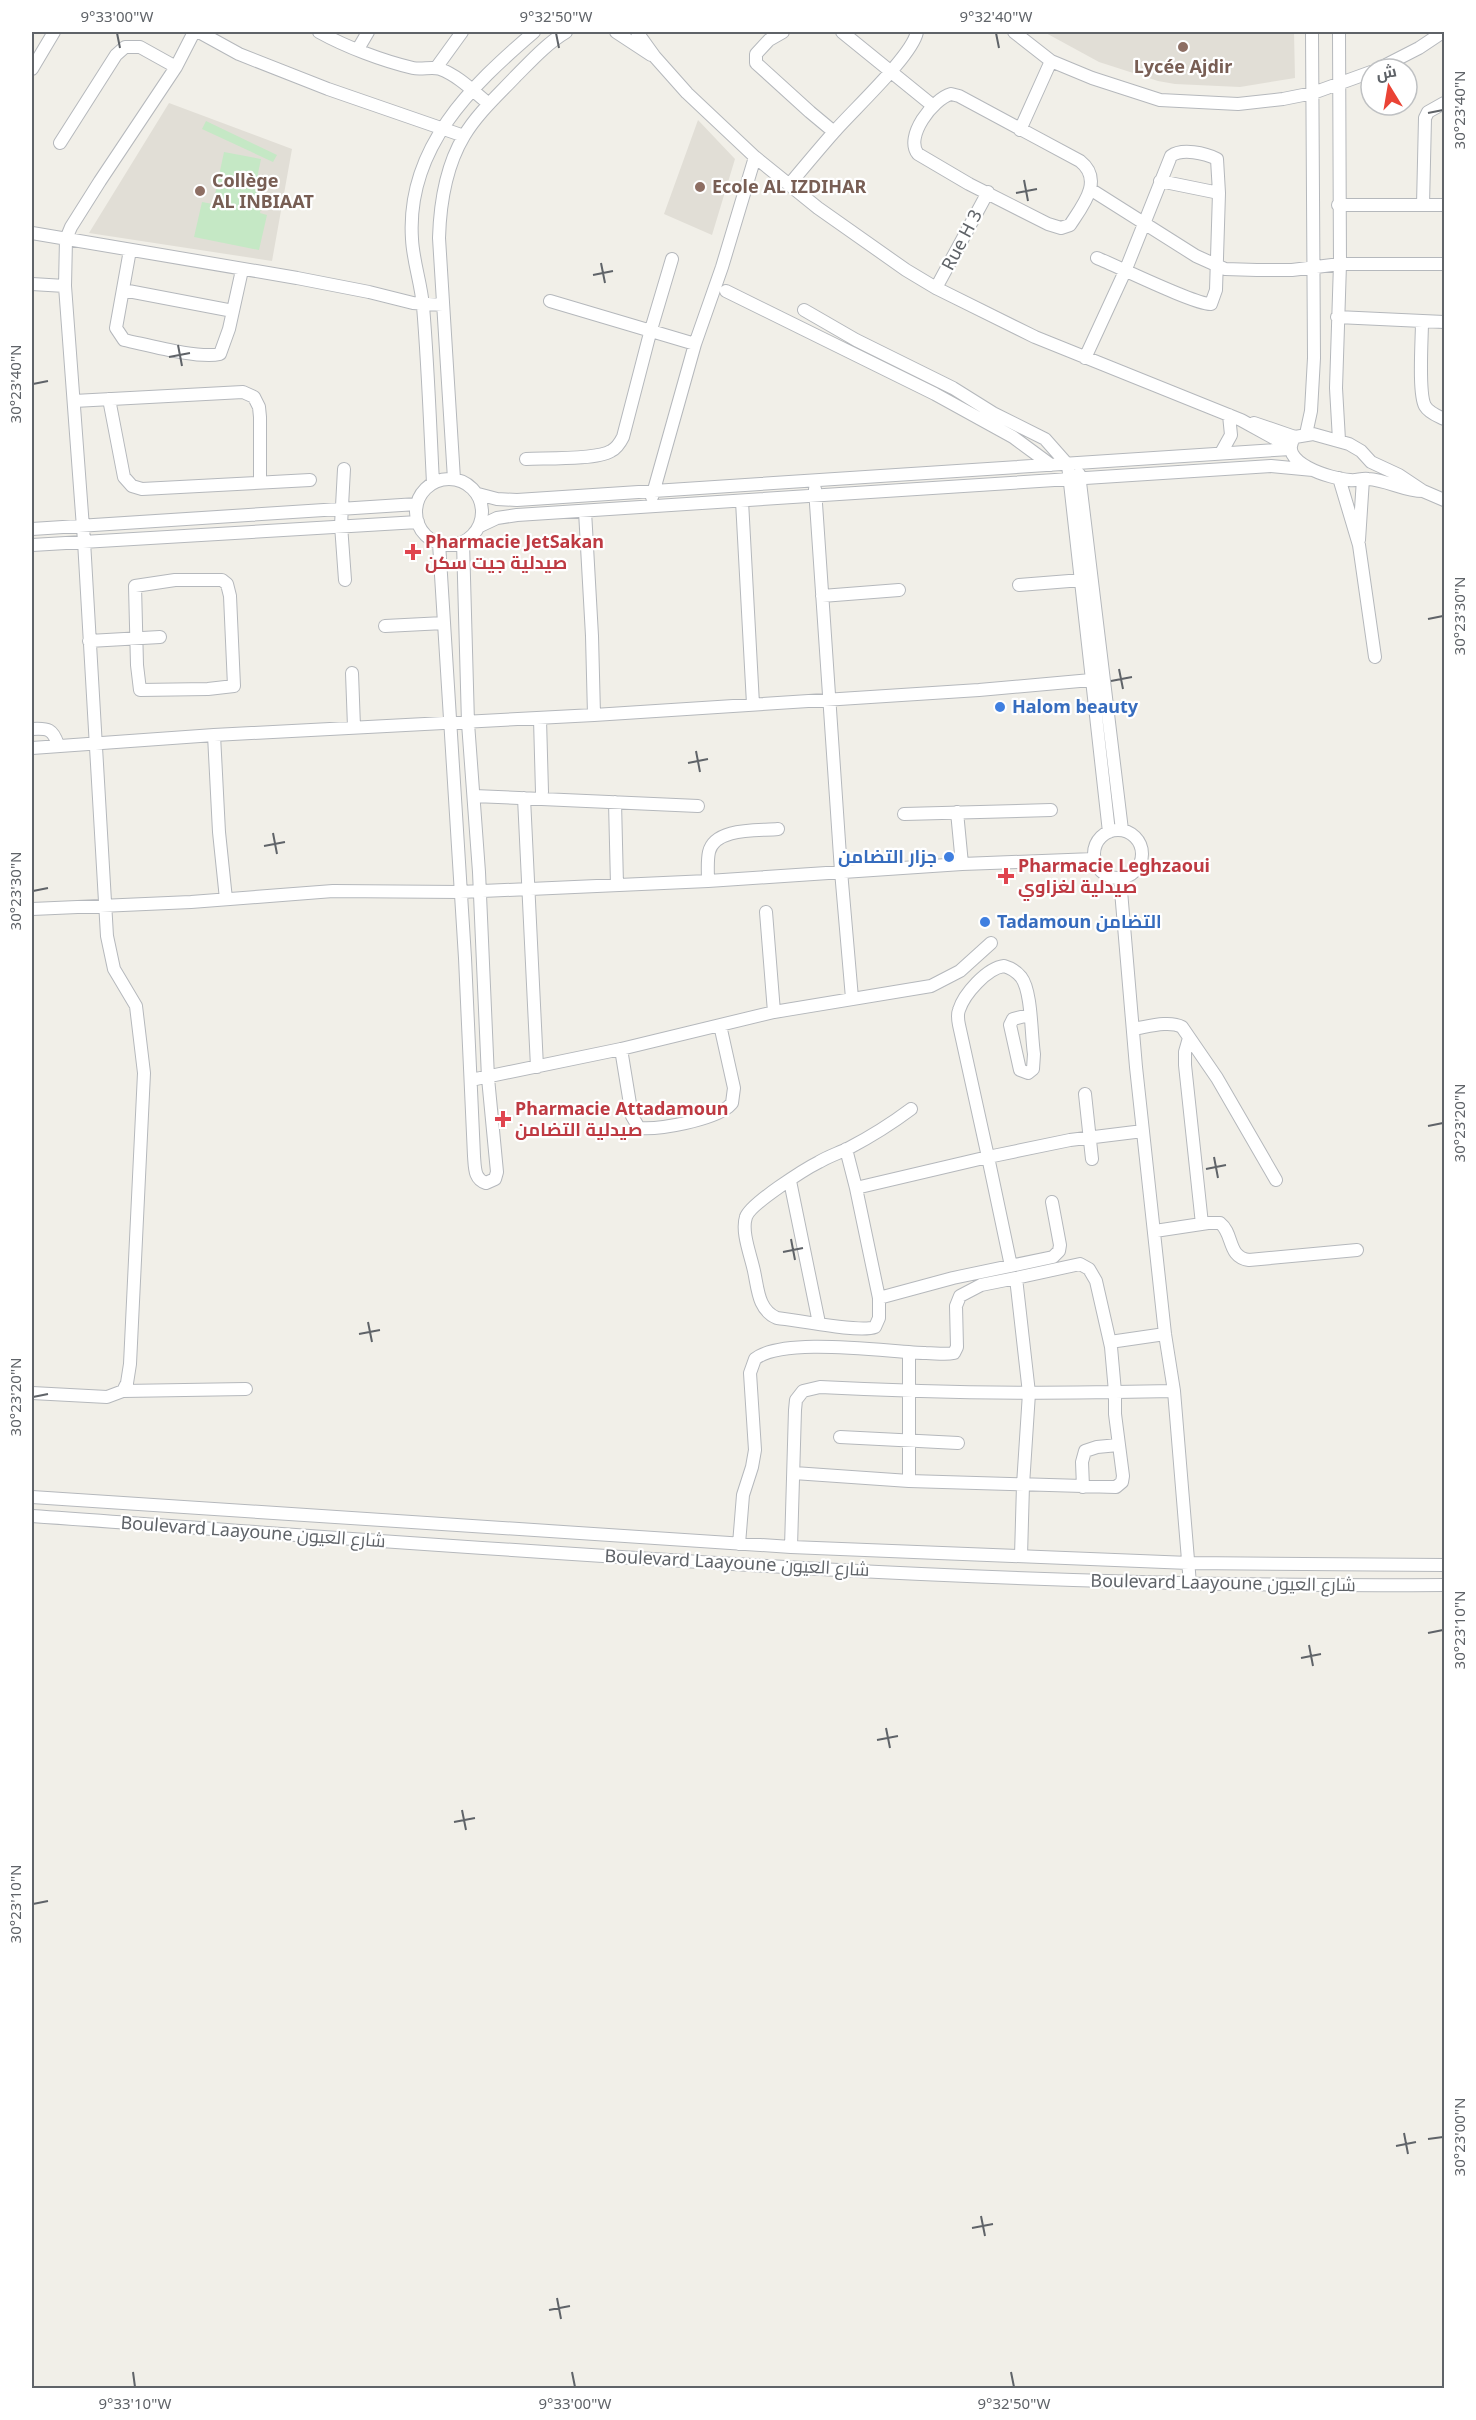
<svg xmlns="http://www.w3.org/2000/svg" width="1476" height="2420" font-family="'Noto Sans',Cairo,sans-serif">
  <style>
    .education { fill: #e1ded6 }
    .pitch { fill: #c5e8c5 }
    .lines { fill: none; stroke-linecap: round; stroke-linejoin: round }
    .minor-casing { stroke: #b5b8bc; stroke-width: 14 }
    .minor { stroke: #fff; stroke-width: 12 }
    .ticks { fill: none; stroke: #5f6368; stroke-width: 2 }
    .education-dot { fill: #8d6e63; stroke: #fff; stroke-width: 2 }
    .health-dot { fill: #e0444e; stroke: #fff; stroke-width: 2 }
    .shop-dot { fill: #3f7fe0; stroke: #fff; stroke-width: 2 }
    .labels { text-anchor: middle; stroke-width: 4.5; stroke-linejoin: round; paint-order: stroke }
    .education-label { font-size: 18px; font-weight: bold; fill: #785e54; stroke: #fff; text-anchor: start }
    .street-label { font-size: 18px; fill: #5f6368; stroke: #fff }
    .health-label { font-size: 18px; font-weight: bold; fill: #be3a42; stroke: #fff; text-anchor: start }
    .shop-label { font-size: 18px; font-weight: bold; fill: #366cbe; stroke: #fff; text-anchor: start }
    .neatline { fill: none; stroke: #5f6368; stroke-width: 2 }
    .ticks-label { font-size: 15px; text-anchor: middle; fill: #5f6368 }
  </style>
  <rect width="100%" height="100%" fill="#f1efe8"/>
  <path class="education" d="M1044 32H1294L1295 78 1240 87 1175 84 1158 81 1099 62Z
    M169 103 292 149 272 261 89 233Z
    M698 120 735 159 712 235 664 214Z"/>
  <path class="pitch" d="M206 121 277 155 273 162 202 129Z
    M224 152 261 159 256 183 265 185 260 213 267 215 259 250 194 237 202 202 213 204Z"/>
  <g class="lines">
    <g class="minor-casing">
      <path id="minor" d="M199 32 239 54 328 89 464 136
        M319 32C346 47 383 61 413 68 422 70 432 66 440 69 459 76 474 92 489 104
        M616 32 651 55
        M637 32 655 57 687 93 755 157 818 208 906 270 936 288 1035 337 1241 420 1290 447
        M783 32 769 40 756 54V63L810 112 834 132
        M842 32 932 105
        M1014 32 1051 61 1092 78 1160 100 1238 104 1283 99 1313 93 1371 72
        M1339 32 1340 264 1336 388 1339 440
        M358 49 368 32
        M436 68 462 32
        M32 69 54 32
        M1378 69 1419 48 1443 32
        M951 94 959 96 1080 161C1104 180 1083 205 1070 225L1061 228 1048 224 969 184 918 154C904 137 933 99 951 94Z
        M1020 130 1051 61
        M60 143 116 55 125 47H140L176 67
        M1160 181 1219 193
        M789 185C804 167 819 149 834 132 853 110 912 56 917 32
        M1090 189 1196 256 1225 269 1257 270H1292L1340 264H1444
        M1338 205H1444
        M1423 205 1425 118 1428 112 1444 103
        M32 233 297 278 369 292 413 303 443 305
        M130 250 116 328 124 340C148 345 198 359 220 354L229 329 242 270
        M32 284 65 286
        M936 288 988 192
        M123 290 233 311
        M726 291 935 394 1013 437 1051 465
        M550 301 695 344
        M804 310 856 340 953 388 993 413 1045 439 1068 465 1109 832
        M1337 317 1444 322
        M1422 322C1422 339 1418 393 1425 406 1429 413 1438 416 1444 419
        M1085 358 1126 269 1171 156C1182 148 1205 153 1217 159L1219 193 1216 290 1211 304C1196 305 1117 266 1097 258
        M109 399 124 477 132 486 142 489 310 480
        M74 401 243 392 254 397 259 407 260 417V482
        M1254 423 1295 437
        M1306 434 1311 411 1314 358 1312 32
        M1221 453 1231 435 1229 415
        M526 459C545 458 596 460 611 451 617 448 620 443 623 437L650 333 672 259
        M344 469 341 525 345 580
        M1079 474 1122 830
        M1339 478 1359 545 1375 657
        M416 512a33 33 0 1 1 66 0a33 33 0 1 1-66 0Z
        M454 479 439 238C440 204 446 166 464 136 477 114 497 96 515 77 531 61 546 44 566 32
        M433 483C430 424 428 365 423 306 421 283 413 261 412 239 406 148 471 86 534 32
        M815 489 841 871 852 998
        M1423 491C1404 491 1387 480 1368 479 1362 478 1356 481 1350 480 1331 479 1275 462 1295 437L1313 434 1349 444 1361 451 1371 462 1399 475 1423 491 1444 500
        M478 494 497 499 517 500 1290 449
        M652 497 695 344 722 267 755 157
        M742 501 753 704
        M585 511 592 636 594 715
        M480 526 497 518 517 515 1271 466 1313 470
        M32 529 417 504
        M1359 540 1363 479
        M439 543 465 958 474 1156C475 1168 474 1179 486 1183L495 1179 497 1172 488 1078 479 872 468 723 463 542
        M32 545 418 522
        M175 580H222L227 584 230 596 234 686 208 689 140 690 137 665 135 586Z
        M1019 585 1082 580
        M822 596 899 590
        M385 626 444 623
        M89 641 160 637
        M352 673 354 727
        M540 719 542 792
        M32 729C48 728 53 729 58 745
        M214 735 219 832 226 899
        M32 748 214 735 594 715 979 690 1102 679
        M474 796 698 806
        M524 798 537 1067
        M615 802 617 885
        M957 812 962 864
        M904 814 1051 810
        M1094 854a24 24 0 1 1 48 0a24 24 0 1 1-48 0Z
        M1120 879 1136 1067 1165 1334 1174 1391 1190 1584
        M708 881C708 872 707 861 709 852 715 827 759 831 778 829
        M32 909 191 902 333 891 460 892 530 889 708 881 962 864 1094 859
        M766 912 774 1012
        M1133 1029C1147 1027 1169 1020 1182 1027L1217 1078 1276 1180
        M1189 1038 1185 1052V1065L1202 1224
        M621 1049 632 1116 639 1128C660 1130 711 1120 728 1107L732 1103 734 1088 720 1025
        M471 1080 621 1049 774 1012 931 986 960 971 991 943
        M1085 1094 1092 1159
        M911 1109C891 1124 870 1137 849 1148 839 1153 829 1156 819 1162 805 1169 750 1204 746 1217 741 1232 751 1256 754 1271 758 1289 758 1310 777 1318 797 1320 860 1333 875 1327L879 1318V1298L953 1278 1053 1257 1059 1251 1060 1245 1052 1202
        M846 1149 856 1188 988 1157 959 1025C958 1020 957 1015 959 1010 964 994 987 968 1004 966 1011 968 1016 971 1021 977 1032 991 1031 1035 1034 1054L1033 1069 1028 1073 1020 1070 1010 1025 1013 1019 1029 1015
        M790 1181 819 1323
        M856 1188 879 1298
        M1155 1231 1208 1223H1220C1234 1234 1227 1257 1249 1260L1357 1250
        M1011 1266 988 1157 1070 1140 1143 1131
        M1110 1342 1165 1334
        M909 1353V1481
        M123 1391 246 1389
        M32 1393 107 1397 123 1391 127 1383 130 1364 144 1073 136 1006 114 969 107 936 84 541 65 286 66 239 71 227 100 181 176 67 194 32
        M840 1437 958 1443
        M794 1473 909 1481 1116 1487 1122 1482 1123 1476 1115 1414V1392L1174 1391
        M1083 1487 1082 1462 1085 1451 1097 1447 1118 1445
        M32 1497 791 1547 1189 1563 1444 1565
        M32 1516C502 1549 973 1589 1444 1585
        M739 1544 743 1495 752 1467 755 1450 750 1373 755 1359C783 1336 888 1352 926 1353 935 1353 945 1355 954 1353L957 1347 956 1306 960 1296 981 1285 1016 1278
        M791 1547 795 1410 796 1400 803 1391 820 1387C918 1392 1017 1394 1115 1392L1111 1347 1096 1281 1089 1269 1080 1264 1016 1278 1029 1393 1023 1485 1021 1556"/>
    </g>
    <use href="#minor" class="minor"/>
  </g>
  <path class="ticks" d="M117 33 120 48M556 33 559 48M996 33 999 48M1428 113 1443 110M1024 180 1028 201M1016 193 1037 189M601 263 605 283M593 275 613 271M178 345 182 366M169 357 190 353M33 384 48 381M1428 619 1443 616M1119 669 1123 689M1111 681 1132 677M696 751 700 772M688 763 708 759M273 833 277 854M264 846 285 842M33 891 48 888M1428 1126 1443 1123M1214 1157 1218 1178M1206 1169 1226 1165M791 1239 795 1260M783 1252 803 1248M368 1322 372 1342M359 1334 380 1330M33 1397 48 1394M1428 1633 1443 1630M1309 1645 1313 1666M1301 1658 1321 1654M886 1728 890 1748M877 1740 898 1736M462 1810 466 1830M454 1822 475 1818M33 1904 48 1901M1404 2133 1408 2154M1428 2139 1443 2137M1396 2146 1416 2142M981 2216 985 2236M972 2228 993 2224M557 2298 561 2319M549 2310 570 2306M133 2372 135 2387M572 2372 575 2387M1011 2372 1014 2387"/>
  <g class="education-dot">
    <circle cx="1183" cy="47" r="6"/>
    <circle cx="700" cy="187" r="6"/>
    <circle cx="200" cy="191" r="6"/>
  </g>
  <g class="health-dot">
    <path d="M410 543h6v6h6v6h-6v6h-6v-6h-6v-6h6z"/>
    <path d="M1003 867h6v6h6v6h-6v6h-6v-6h-6v-6h6z"/>
    <path d="M500 1110h6v6h6v6h-6v6h-6v-6h-6v-6h6z"/>
  </g>
  <g class="shop-dot">
    <circle cx="1000" cy="707" r="6"/>
    <circle cx="949" cy="857" r="6"/>
    <circle cx="985" cy="922" r="6"/>
  </g>
  <g class="labels">
    <g class="education-label">
      <text x="1183" y="73" text-anchor="middle">Lycée Ajdir</text>
      <text x="212" y="187">Collège<tspan x="212" dy="21">AL INBIAAT</tspan></text>
      <text x="712" y="193">Ecole AL IZDIHAR</text>
    </g>
    <g class="street-label">
      <text transform="translate(962 240) rotate(-62)" y="6">Rue H 3</text>
      <text transform="translate(253 1532) rotate(4)" y="6">Boulevard Laayoune شارع العيون</text>
      <text transform="translate(737 1563) rotate(3)" y="6">Boulevard Laayoune شارع العيون</text>
      <text transform="translate(1223 1583) rotate(1)" y="6">Boulevard Laayoune شارع العيون</text>
    </g>
    <g class="health-label">
      <text x="425" y="548">Pharmacie JetSakan<tspan x="425" dy="21">صيدلية جيت سكن</tspan></text>
      <text x="1018" y="872">Pharmacie Leghzaoui<tspan x="1018" dy="21">صيدلية لغزاوي</tspan></text>
      <text x="515" y="1115">Pharmacie Attadamoun<tspan x="515" dy="21">صيدلية التضامن</tspan></text>
    </g>
    <g class="shop-label">
      <text x="1012" y="713">Halom beauty</text>
      <text x="937" y="863" text-anchor="end">جزار التضامن</text>
      <text x="997" y="928">Tadamoun التضامن</text>
    </g>
  </g>
  <rect width="1476" height="2420" fill="none" stroke="#ffffff" stroke-width="66"/>
  <g transform="translate(1389 87) rotate(349)"><circle r="28" fill="#ffffff" stroke="#bfc1c3" stroke-width="1.5"/>
  <path d="M0-4.5L10 22L0 15L-10 22Z" fill="#ea4335"/>
  <text y="-9" font-size="16" font-weight="bold" text-anchor="middle" fill="#5f6368">ش</text>
  </g>
  <rect x="33" y="33" width="1410" height="2354" class="neatline"/>
  <g class="ticks-label">
    <text x="117" y="22">9°33'00"W</text>
    <text x="556" y="22">9°32'50"W</text>
    <text x="996" y="22">9°32'40"W</text>
    <text transform="translate(1460 110) rotate(-90)" y="5">30°23'40"N</text>
    <text transform="translate(16 384) rotate(-90)" y="5">30°23'40"N</text>
    <text transform="translate(1460 616) rotate(-90)" y="5">30°23'30"N</text>
    <text transform="translate(16 891) rotate(-90)" y="5">30°23'30"N</text>
    <text transform="translate(1460 1123) rotate(-90)" y="5">30°23'20"N</text>
    <text transform="translate(16 1397) rotate(-90)" y="5">30°23'20"N</text>
    <text transform="translate(1460 1630) rotate(-90)" y="5">30°23'10"N</text>
    <text transform="translate(16 1904) rotate(-90)" y="5">30°23'10"N</text>
    <text transform="translate(1460 2137) rotate(-90)" y="5">30°23'00"N</text>
    <text x="135" y="2409">9°33'10"W</text>
    <text x="575" y="2409">9°33'00"W</text>
    <text x="1014" y="2409">9°32'50"W</text>
  </g>
</svg>
